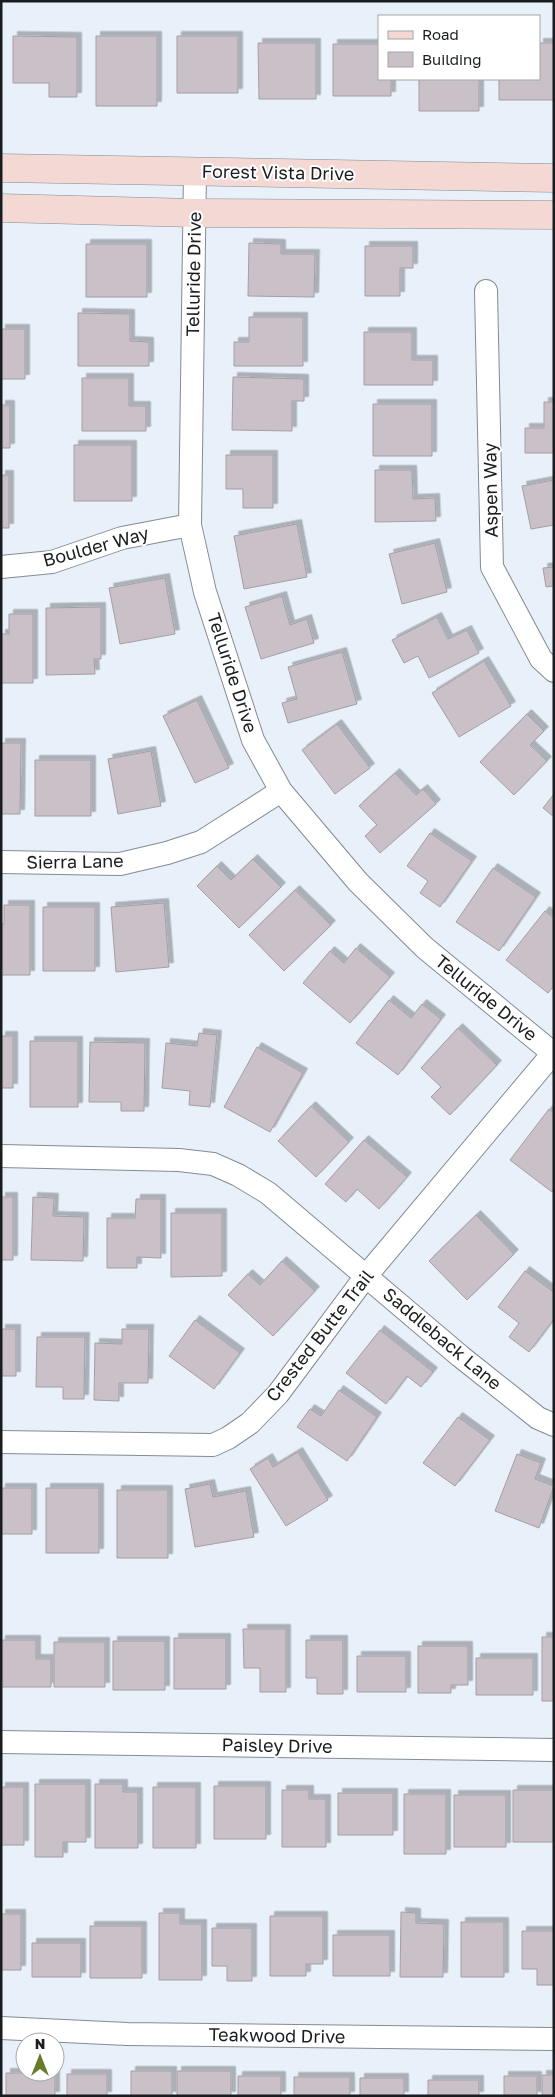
<svg xmlns="http://www.w3.org/2000/svg" width="555" height="2097" font-family="'Golos Text',sans-serif">
  <style>
    .building { fill: #cac0c8; stroke: #a69da5; filter: url(#shadow) }
    .lines { fill: none; stroke-linecap: round; stroke-linejoin: round }
    .street-casing { stroke: #848b93; stroke-width: 24 }
    .secondary-casing { stroke: #848b93; stroke-width: 29 }
    .street { stroke: #fff; stroke-width: 22 }
    .secondary { stroke: #f3d8d4; stroke-width: 28 }
    .labels { text-anchor: middle; stroke-width: 4; stroke-linejoin: round; paint-order: stroke }
    .street-label { font-size: 18px; fill: #1a1d20; stroke: #fff }
  </style>
  <defs>
    <filter id="shadow"><feDropShadow dx="4.5" dy="-4.5" stdDeviation="0" flood-color="#0004"/></filter>
  </defs>
  <rect width="100%" height="100%" fill="#e8f0f9"/>
  <path class="building" d="M13 36 77 37V97H49V83H13Z
    M96 36H157V106H96Z
    M177 36H238V93H177Z
    M258 43H316V99H259Z
    M539 43H554V100H499V79H539Z
    M333 44H379V79H391V96H333Z
    M419 79H479V111H419Z
    M249 243 281 244V254H315L314 297 248 296Z
    M86 244H147V297H86Z
    M365 246H413V268H400V296H365Z
    M78 313 130 314V341L149 342V366H78Z
    M249 317H303V366H234V342H249Z
    M1 329H25V379H1Z
    M364 332H412V360H433V385H364Z
    M233 377 304 379V401H292V431L232 430Z
    M82 378H129V406H146V431H82Z
    M544 402H554V453H525V428H544Z
    M373 404H432V456H373Z
    M1 405H10V448H1Z
    M74 445H132V501H74Z
    M226 455H273V508H243V489H226Z
    M375 470H412L413 499 435 498 436 521 375 522Z
    M1 475H9V528H1Z
    M554 480V525L531 529 522 486Z
    M297 524 307 577 244 589 234 536Z
    M435 543 447 592 402 604 389 554Z
    M554 567V586L546 587 543 568Z
    M165 578 175 634 120 644 109 588Z
    M282 596 290 625 307 619 314 643 261 659 245 607Z
    M101 607V659H94L95 674 46 675V608Z
    M9 614H33V683H1V634H9Z
    M437 617 448 639 467 630 479 653 429 678 418 656 404 663 392 640Z
    M342 652 357 704 288 723 282 703 297 699 288 667Z
    M484 661 511 706 459 737 432 693Z
    M197 700 229 768 195 783 163 716Z
    M527 714 544 731 530 745 547 761 514 795 480 762Z
    M337 724 370 768 335 794 302 750Z
    M1 743H21L20 814H1Z
    M151 751 161 806 118 814 108 759Z
    M35 760H91V816H35Z
    M395 773 416 795 423 789 436 804 380 853 365 836 377 825 359 806Z
    M554 794V817L543 808Z
    M430 833 472 861 440 907 420 893 428 881 407 866Z
    M253 859 281 887 239 928 197 886 217 866 231 880Z
    M493 868 536 897 499 951 456 922Z
    M295 890 331 925 284 971 249 935Z
    M164 903 169 967 116 972 111 907Z
    M4 905H30V975H1V924H4Z
    M43 907H95V971H43Z
    M545 911 554 918V986L548 993 506 960Z
    M356 948 390 977 350 1023 303 983 330 951 344 963Z
    M389 1000 411 1018 422 1004 441 1019 398 1075 356 1043Z
    M458 1028 497 1065 450 1115 431 1097 441 1087 421 1068Z
    M199 1033 217 1035 210 1107 189 1105 190 1091 162 1088 166 1043 197 1046Z
    M1 1036H13V1088H1Z
    M30 1041H78V1107H30Z
    M90 1042 145 1043 144 1111H121V1102H89Z
    M257 1047 303 1073 270 1132 224 1107Z
    M311 1106 349 1142 316 1177 278 1141Z
    M549 1109 554 1113V1189L552 1192 510 1160Z
    M364 1140 407 1177 379 1209 357 1189 346 1202 325 1184Z
    M1 1197H13V1260H1Z
    M33 1197 54 1198 53 1216 84 1217 83 1261 31 1260Z
    M136 1199H161V1258L137 1257V1268H107V1218H135Z
    M171 1213H222V1276L171 1277Z
    M476 1215 514 1254 467 1300 429 1261Z
    M282 1261 315 1291 273 1336 228 1295 248 1274 260 1285Z
    M525 1271 552 1291 554 1288V1319L529 1352 509 1337 519 1323 498 1307Z
    M195 1320 240 1353 214 1389 169 1356Z
    M1 1329H16V1376H1Z
    M122 1329H149L148 1383H119V1401L94 1400 95 1343 122 1344Z
    M380 1330 433 1372 421 1387 407 1376 386 1404 346 1373Z
    M37 1337H85L84 1399H63V1387H36Z
    M339 1390 377 1417 347 1461 297 1427 310 1409 321 1416Z
    M458 1417 490 1440 455 1486 423 1463Z
    M298 1452 328 1500 286 1526 250 1469 268 1458 273 1467Z
    M517 1454 541 1463 535 1479 554 1486 539 1528 495 1511Z
    M210 1484 213 1497 246 1491 254 1537 195 1547 185 1489Z
    M1 1488H32V1534H1Z
    M46 1488H99V1553H46Z
    M117 1490H168V1558H117Z
    M243 1629H286V1692H260V1668H244Z
    M542 1637H554V1701H542Z
    M174 1638H226V1689H174Z
    M1 1640H36V1659H51V1687H1Z
    M306 1640H343V1694H317V1678H306Z
    M113 1641H165V1690H113Z
    M54 1642H105V1687H54Z
    M418 1646H468V1685H451V1693H418Z
    M357 1656H406V1692H357Z
    M476 1658H533V1695H476Z
    M35 1784H86V1842H63V1857H35Z
    M95 1784H123V1792H138V1848H95Z
    M214 1786H266V1839H214Z
    M1 1787H24V1845H1Z
    M153 1787H196V1848H153Z
    M282 1790H309V1799H326V1847H282Z
    M513 1790H554V1842H513Z
    M338 1793H393V1835H338Z
    M404 1794H446V1854H404Z
    M454 1795H506V1847H454Z
    M401 1912 416 1913V1923L444 1924 443 1977H400Z
    M159 1913H180V1924H202V1980H159Z
    M1 1914H21V1970H1Z
    M270 1916H323V1964H306V1976H270Z
    M461 1922H504V1977H461Z
    M90 1926H142V1978H90Z
    M212 1928H252V1981H227V1966H212Z
    M522 1931H554V1985H537V1969H522Z
    M333 1935H390V1976H333Z
    M32 1943H81V1977H32Z
    M131 2071H172V2096H131Z
    M177 2071H231V2096H177Z
    M6 2073H55V2096H6Z
    M67 2074H107V2096H67Z
    M542 2075H554V2096H542Z
    M238 2076H281V2096H238Z
    M504 2076H537V2096H504Z
    M294 2077H350V2096H294Z
    M360 2078H404V2096H360Z
    M428 2080H479V2096H428Z"/>
  <g class="lines">
    <g class="street-casing">
      <path id="street" d="M195 171 190 525 205 592 253 740 281 791 358 882 425 948 554 1054
        M486 291 492 567 541 659 554 671
        M1 567 52 562 122 538 190 525
        M1 862 120 864 167 853 201 842 281 791
        M1 1156 179 1160 213 1164 238 1175 268 1193 460 1356 538 1418 554 1425
        M1 1442 213 1445 228 1438 250 1423 278 1394 366 1276 554 1052
        M1 1742 554 1750
        M1 2028 127 2034 554 2039"/>
    </g>
    <g class="secondary-casing">
      <path id="secondary" d="M1 168 554 178
        M1 208 194 213 554 215"/>
    </g>
    <use href="#street" class="street"/>
    <use href="#secondary" class="secondary"/>
  </g>
  <g class="labels">
    <g class="street-label">
      <text transform="translate(278 173) rotate(1)" y="6">Forest Vista Drive</text>
      <text transform="translate(194 274) rotate(-89)" y="6">Telluride Drive</text>
      <text transform="translate(491 490) rotate(-91)" y="6">Aspen Way</text>
      <text transform="translate(96 547) rotate(-15)" y="6">Boulder Way</text>
      <text transform="translate(232 673) rotate(72)" y="6">Telluride Drive</text>
      <text transform="translate(75 862) rotate(-1)" y="6">Sierra Lane</text>
      <text transform="translate(486 998) rotate(39)" y="6">Telluride Drive</text>
      <text transform="translate(320 1336) rotate(-52)" y="6">Crested Butte Trail</text>
      <text transform="translate(442 1339) rotate(40)" y="6">Saddleback Lane</text>
      <text transform="translate(277 1746) rotate(1)" y="6">Paisley Drive</text>
      <text transform="translate(277 2036) rotate(1)" y="6">Teakwood Drive</text>
    </g>
  </g>
  <rect width="555" height="2097" fill="none" stroke="#1a1d20" stroke-width="5"/>
  <rect x="378" y="15" width="162" height="65" fill="#ffffff" stroke="#a3a5a6"/>
  <rect x="388" y="31" width="25" height="8" fill="#f3d8d4" stroke="#a3a5a6"/>
  <text x="422" y="40" font-size="15" fill="#1a1d20">Road</text>
  <rect x="388" y="52" width="25" height="15" fill="#cac0c8" stroke="#a3a5a6"/>
  <text x="422" y="65" font-size="15" fill="#1a1d20">Building</text>
  <g transform="translate(40 2057)"><circle r="24" fill="#ffffff" stroke="#a3a5a6"/>
  <path d="M0-4L9 19L0 12L-9 19Z" fill="#687b2b"/>
  <text y="-8" font-size="14" font-weight="bold" text-anchor="middle" fill="#1a1d20">N</text>
  </g>
</svg>
